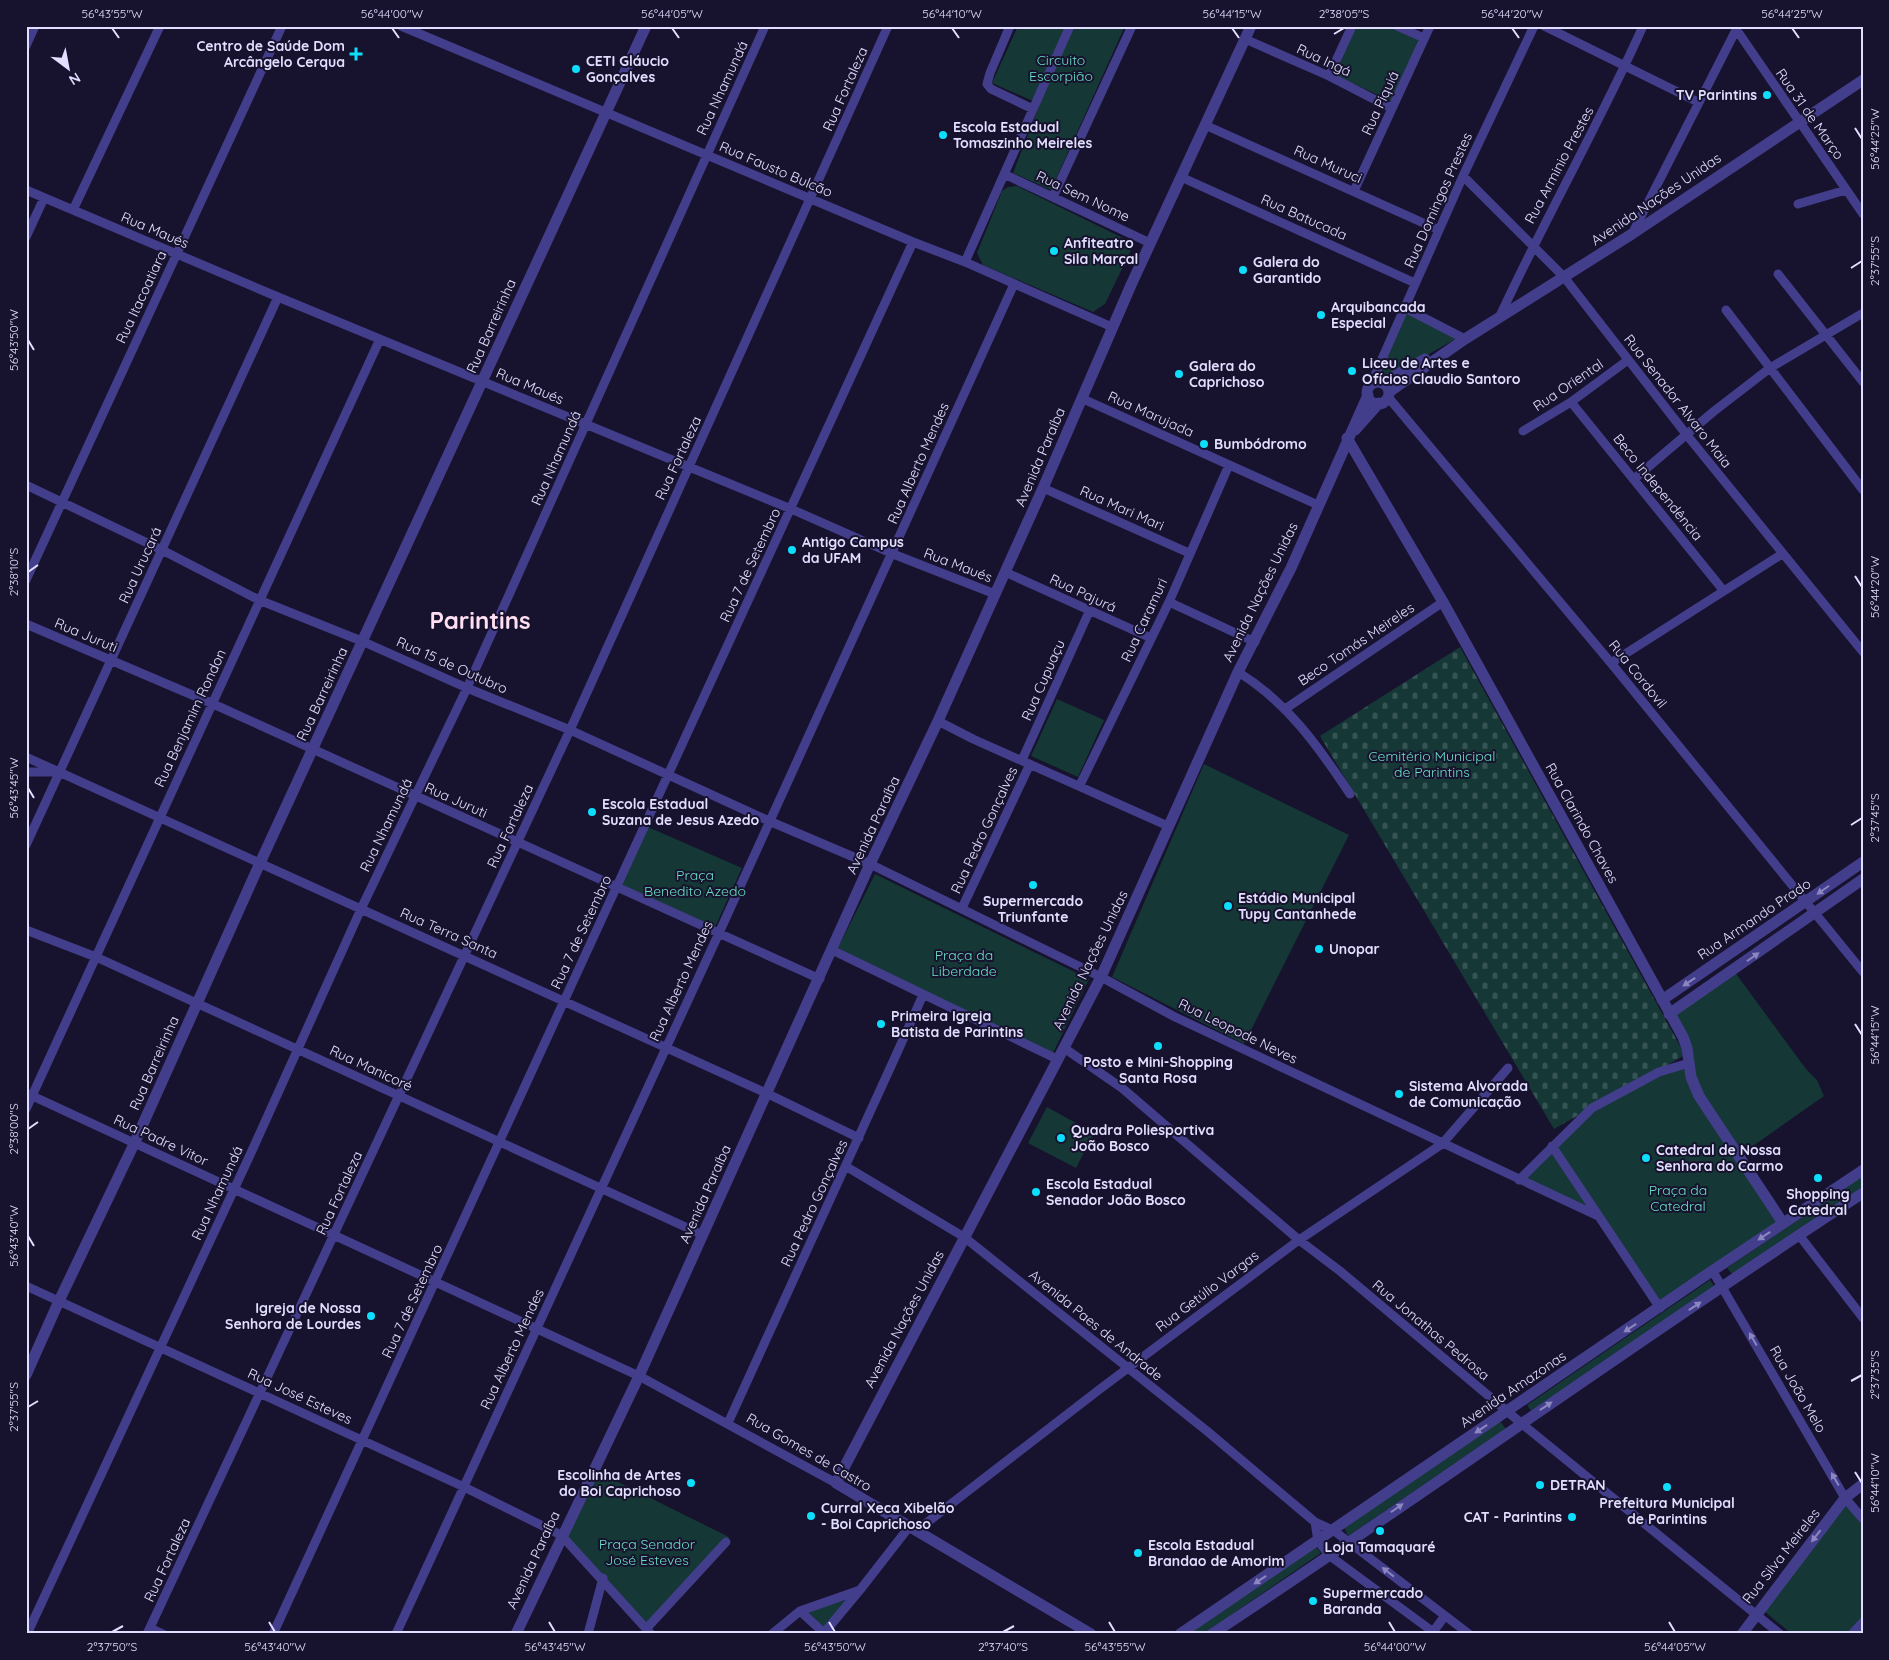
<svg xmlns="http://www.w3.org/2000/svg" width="1889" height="1660" font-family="Quicksand,sans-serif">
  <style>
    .green { fill: #153736 }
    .cemetery { fill: url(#cemetery-stones) }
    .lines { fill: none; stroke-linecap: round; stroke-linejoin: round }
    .minor { stroke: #433e8b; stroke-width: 9 }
    .tertiary { stroke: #433e8b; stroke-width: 11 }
    .oneway { fill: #8b86bf }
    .ticks { fill: none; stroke: #e2deff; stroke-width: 2 }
    .poi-dot { fill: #0cdefc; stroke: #17122d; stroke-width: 2 }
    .labels { text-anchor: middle; stroke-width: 4; stroke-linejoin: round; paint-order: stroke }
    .poi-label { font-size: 14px; font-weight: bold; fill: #e2deff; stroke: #17122d; text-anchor: start }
    .park-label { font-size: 14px; fill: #68e0c5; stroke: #17122d }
    .street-label { font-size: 14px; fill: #e2deff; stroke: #17122d }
    .town-label { font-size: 24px; font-weight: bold; fill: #ffe0f3; stroke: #17122d }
    .neatline { fill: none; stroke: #e2deff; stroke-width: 2 }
    .ticks-label { font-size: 12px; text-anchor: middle; fill: #e2deff }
  </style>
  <defs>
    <pattern id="cemetery-stones" width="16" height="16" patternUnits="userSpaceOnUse" patternTransform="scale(1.25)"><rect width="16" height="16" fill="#153736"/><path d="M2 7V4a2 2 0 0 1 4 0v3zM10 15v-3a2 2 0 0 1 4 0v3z" fill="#375454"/></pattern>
  </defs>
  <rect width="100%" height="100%" fill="#17122d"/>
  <path class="green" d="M1018 26H1125L1051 190 1013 173 1040 104 992 83Z
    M1355 26H1391L1420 40 1391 101 1335 75Z
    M1017 186 1131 242 1132 248 1105 304 1093 312 983 265 977 253 1002 191 1008 187Z
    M1405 312 1457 338 1389 377H1383L1378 373Z
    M1057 699 1104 720 1078 777 1031 756Z
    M1204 764 1349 835 1244 1044 1112 977Z
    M648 827 742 868 715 927 621 885Z
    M875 874 1089 979 1053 1053 838 948Z
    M1734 971 1806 1069 1817 1080 1824 1096 1740 1155 1785 1222 1660 1307 1599 1214 1521 1180 1605 1101 1689 1063 1671 1015Z
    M1047 1107 1094 1133 1076 1168 1028 1143Z
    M1863 1176V1187L1733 1275 1727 1268Z
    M1710 1280 1715 1287 1531 1411 1527 1405Z
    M1500 1421 1506 1429 1348 1536 1344 1527Z
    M594 1470 729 1537 649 1626 563 1535Z
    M1846 1505 1863 1526V1616L1847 1634H1792L1764 1611Z
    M1316 1547 1321 1553 1203 1634H1188Z
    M855 1596 826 1633 803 1612C821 1606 839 1604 855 1596Z"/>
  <path class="cemetery" d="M1460 647 1685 1055 1554 1129 1320 736Z"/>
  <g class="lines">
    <path class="minor" d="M401 26 913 242 965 262 1112 327
      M1010 26 990 73 987 84 991 89 1033 109
      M1397 26 1424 38
      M1544 26 1698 102
      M1736 29 1863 214
      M1245 39 1329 76 1391 108
      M26 46 35 26
      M1329 76 1352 26
      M1205 125 1439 230
      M1004 174 1150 243
      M1463 176 1564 277 1686 434 1863 652
      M1181 177 1415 283
      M26 190 278 297 791 509 893 554 995 594
      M1354 191 1430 26
      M1053 197 1132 26
      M1798 204 1846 190
      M73 210 160 26
      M1632 234 1738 26
      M26 237 44 198
      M965 262 1070 26
      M1778 274 1863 382
      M1405 308 1465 339
      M1726 310 1863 490
      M1500 316C1545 218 1599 125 1643 26
      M1370 386 1463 176 1534 26
      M1388 397 1611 663 1863 972
      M1081 398 1318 505
      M1571 402 1723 590
      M1523 431 1571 402 1628 360
      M1634 479 1713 412 1770 368 1863 313
      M26 485 162 550 259 600 364 642 467 688 570 730 769 821 870 864 1101 977 1175 1017 1598 1216
      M1043 488 1189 553
      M1005 572 1151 638
      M26 580 282 26
      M1169 602 1255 642
      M26 624 211 703 820 979
      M1611 663 1782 554
      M1238 672C1287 702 1318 746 1350 794
      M1285 709 1443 602
      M938 721 973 739 1168 826
      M26 757 766 1093 859 1138
      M1022 760 1089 612
      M26 772H53
      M1080 785 1169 602 1229 465
      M26 845 278 297
      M962 908 1030 764
      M26 930 96 957 703 1235
      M832 950 1057 1059
      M1064 1048 1122 1088 1299 1240 1340 1271 1521 1423 1780 1634
      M26 1093 639 1376 836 1483
      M26 1109 380 339
      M1552 1146 1660 1308
      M847 1167 964 1237 1207 1431 1315 1522 1333 1530 1469 1634
      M1519 1180 1592 1108 1659 1072 1689 1063
      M1799 1235 1863 1318
      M1712 1270 1845 1498 1863 1519
      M26 1286 464 1487 561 1535 651 1634
      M728 1423C793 1280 859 1138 923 995
      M1315 1522 1318 1541 1330 1556 1436 1634
      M916 1531 1100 1389 1299 1240 1442 1144 1508 1068
      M800 1611 824 1633 859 1591
      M150 1628 163 1634
      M646 1629 726 1542
      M1433 1632 1444 1617
      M27 1634 250 1155 361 909 467 688 765 26
      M147 1634 570 730 888 26
      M273 1634 913 242
      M396 1634 719 933 1014 284
      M588 1634 603 1578
      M772 1634 800 1611 860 1590 909 1527
      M1852 1634 1863 1622"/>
    <path class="tertiary" d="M1367 393a11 11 0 1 1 22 0a11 11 0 1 1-22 0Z
      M1382 383 1425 359
      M1389 392 1465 339 1632 234 1863 80
      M1355 430 1379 403
      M1347 438 1443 602 1683 1037 1687 1048 1691 1077 1699 1096 1783 1223
      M1662 1000 1863 862
      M1669 1014 1863 879
      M26 1375 59 1301 134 1144 260 863 646 26
      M516 1634 639 1376 870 864 938 721 1043 488 1131 285 1251 26
      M1091 1634 836 1483 1101 977 1238 672 1291 568 1368 395
      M1180 1634 1706 1275 1863 1170
      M1212 1634C1431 1490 1643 1336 1863 1193
      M1742 1634 1845 1498 1863 1484"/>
  </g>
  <defs><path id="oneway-solid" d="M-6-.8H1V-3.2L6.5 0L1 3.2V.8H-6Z" transform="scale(1.25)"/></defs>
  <g class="oneway">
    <use href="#oneway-solid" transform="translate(1823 890) rotate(145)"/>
    <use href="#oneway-solid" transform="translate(1753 957) rotate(-35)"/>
    <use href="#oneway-solid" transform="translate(1689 982) rotate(146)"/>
    <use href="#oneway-solid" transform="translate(1764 1236) rotate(146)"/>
    <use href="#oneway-solid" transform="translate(1695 1306) rotate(-34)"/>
    <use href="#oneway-solid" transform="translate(1630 1328) rotate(146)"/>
    <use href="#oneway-solid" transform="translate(1753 1339) rotate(-120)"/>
    <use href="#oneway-solid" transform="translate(1546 1406) rotate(-34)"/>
    <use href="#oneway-solid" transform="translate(1481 1429) rotate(146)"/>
    <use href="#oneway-solid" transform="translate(1835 1479) rotate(-120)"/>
    <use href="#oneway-solid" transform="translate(1397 1508) rotate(-35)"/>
    <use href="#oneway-solid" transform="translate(1816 1536) rotate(128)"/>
    <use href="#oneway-solid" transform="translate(1388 1572) rotate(-142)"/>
    <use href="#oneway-solid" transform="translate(1260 1580) rotate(146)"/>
  </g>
  <path class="ticks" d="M112 28 119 38M392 28 399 38M672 28 679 38M952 28 959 38M1232 28 1239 38M1512 28 1519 38M1792 28 1799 38M1334 34 1344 28M1855 128 1862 139M1851 268 1862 261M28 340 34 350M28 572 38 565M1855 576 1862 587M28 788 34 798M1851 825 1862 818M1855 1024 1862 1035M28 1129 38 1122M28 1236 34 1246M1851 1381 1862 1375M28 1407 38 1401M1855 1472 1862 1483M269 1622 275 1632M549 1622 555 1632M829 1622 835 1632M1109 1622 1115 1632M1389 1622 1395 1632M1669 1622 1675 1632M112 1632 123 1626M1003 1632 1014 1626"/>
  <g class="poi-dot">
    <path d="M353.5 46.5h5v5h5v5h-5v5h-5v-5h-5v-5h5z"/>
    <circle cx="576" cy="69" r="5"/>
    <circle cx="1767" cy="95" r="5"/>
    <circle cx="943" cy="135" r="5"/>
    <circle cx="1054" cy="251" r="5"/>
    <circle cx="1243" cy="270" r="5"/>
    <circle cx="1321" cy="315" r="5"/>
    <circle cx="1352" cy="371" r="5"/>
    <circle cx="1179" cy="374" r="5"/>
    <circle cx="1204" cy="444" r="5"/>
    <circle cx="792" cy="550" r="5"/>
    <circle cx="592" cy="812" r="5"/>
    <circle cx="1033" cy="885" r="5"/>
    <circle cx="1228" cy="906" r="5"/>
    <circle cx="1319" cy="949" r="5"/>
    <circle cx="881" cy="1024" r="5"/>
    <circle cx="1158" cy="1046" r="5"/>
    <circle cx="1399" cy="1094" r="5"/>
    <circle cx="1061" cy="1138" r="5"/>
    <circle cx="1646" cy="1158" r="5"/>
    <circle cx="1818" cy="1178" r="5"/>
    <circle cx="1036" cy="1192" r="5"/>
    <circle cx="371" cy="1316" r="5"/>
    <circle cx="691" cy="1483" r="5"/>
    <circle cx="1540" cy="1485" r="5"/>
    <circle cx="1667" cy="1487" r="5"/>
    <circle cx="811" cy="1516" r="5"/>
    <circle cx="1572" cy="1517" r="5"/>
    <circle cx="1380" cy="1531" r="5"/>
    <circle cx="1138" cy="1553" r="5"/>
    <circle cx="1313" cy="1601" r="5"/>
  </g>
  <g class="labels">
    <g class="poi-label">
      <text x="345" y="51" text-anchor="end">Centro de Saúde Dom<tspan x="345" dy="16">Arcângelo Cerqua</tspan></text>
      <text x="586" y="66">CETI Gláucio<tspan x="586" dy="16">Gonçalves</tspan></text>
      <text x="1757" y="100" text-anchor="end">TV Parintins</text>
      <text x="953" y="132">Escola Estadual<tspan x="953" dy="16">Tomaszinho Meireles</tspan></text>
      <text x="1064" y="248">Anfiteatro<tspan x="1064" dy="16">Sila Marçal</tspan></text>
      <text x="1253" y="267">Galera do<tspan x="1253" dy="16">Garantido</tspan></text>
      <text x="1331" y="312">Arquibancada<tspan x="1331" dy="16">Especial</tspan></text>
      <text x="1362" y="368">Liceu de Artes e<tspan x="1362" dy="16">Ofícios Claudio Santoro</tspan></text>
      <text x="1189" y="371">Galera do<tspan x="1189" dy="16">Caprichoso</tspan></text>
      <text x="1214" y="449">Bumbódromo</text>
      <text x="802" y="547">Antigo Campus<tspan x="802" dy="16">da UFAM</tspan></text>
      <text x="602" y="809">Escola Estadual<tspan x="602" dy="16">Suzana de Jesus Azedo</tspan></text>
      <text x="1238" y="903">Estádio Municipal<tspan x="1238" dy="16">Tupy Cantanhede</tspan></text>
      <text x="1033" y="906" text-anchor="middle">Supermercado<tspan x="1033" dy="16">Triunfante</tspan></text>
      <text x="1329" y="954">Unopar</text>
      <text x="891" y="1021">Primeira Igreja<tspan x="891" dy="16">Batista de Parintins</tspan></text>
      <text x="1158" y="1067" text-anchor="middle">Posto e Mini-Shopping<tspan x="1158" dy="16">Santa Rosa</tspan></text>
      <text x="1409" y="1091">Sistema Alvorada<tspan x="1409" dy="16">de Comunicação</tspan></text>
      <text x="1071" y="1135">Quadra Poliesportiva<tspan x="1071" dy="16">João Bosco</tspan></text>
      <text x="1656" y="1155">Catedral de Nossa<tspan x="1656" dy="16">Senhora do Carmo</tspan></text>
      <text x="1046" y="1189">Escola Estadual<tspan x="1046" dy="16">Senador João Bosco</tspan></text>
      <text x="1818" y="1199" text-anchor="middle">Shopping<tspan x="1818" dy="16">Catedral</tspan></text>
      <text x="361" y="1313" text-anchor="end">Igreja de Nossa<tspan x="361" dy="16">Senhora de Lourdes</tspan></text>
      <text x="681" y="1480" text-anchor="end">Escolinha de Artes<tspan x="681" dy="16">do Boi Caprichoso</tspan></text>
      <text x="1550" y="1490">DETRAN</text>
      <text x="1667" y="1508" text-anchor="middle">Prefeitura Municipal<tspan x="1667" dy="16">de Parintins</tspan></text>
      <text x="821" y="1513">Curral Xeca Xibelão<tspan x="821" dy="16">- Boi Caprichoso</tspan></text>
      <text x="1562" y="1522" text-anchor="end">CAT - Parintins</text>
      <text x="1148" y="1550">Escola Estadual<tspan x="1148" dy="16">Brandao de Amorim</tspan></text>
      <text x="1380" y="1552" text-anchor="middle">Loja Tamaquaré</text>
      <text x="1323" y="1598">Supermercado<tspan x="1323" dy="16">Baranda</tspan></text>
    </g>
    <g class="park-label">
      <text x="1061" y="65">Circuito<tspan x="1061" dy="16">Escorpião</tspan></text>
      <text x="1432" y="761">Cemitério Municipal<tspan x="1432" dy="16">de Parintins</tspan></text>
      <text x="695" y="880">Praça<tspan x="695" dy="16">Benedito Azedo</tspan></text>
      <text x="964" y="960">Praça da<tspan x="964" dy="16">Liberdade</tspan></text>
      <text x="1678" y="1195">Praça da<tspan x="1678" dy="16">Catedral</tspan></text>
      <text x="647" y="1549">Praça Senador<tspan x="647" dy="16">José Esteves</tspan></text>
    </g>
    <g class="street-label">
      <text transform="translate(1324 60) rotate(25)" y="5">Rua Ingá</text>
      <text transform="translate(722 88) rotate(-65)" y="5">Rua Nhamundá</text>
      <text transform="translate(845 89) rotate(-66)" y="5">Rua Fortaleza</text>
      <text transform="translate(1380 103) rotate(-65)" y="5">Rua Piquiá</text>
      <text transform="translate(1810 114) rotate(55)" y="5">Rua 31 de Março</text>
      <text transform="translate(1328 164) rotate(24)" y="5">Rua Muruci</text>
      <text transform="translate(1559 165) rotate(-62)" y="5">Rua Arminio Prestes</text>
      <text transform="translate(776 169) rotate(23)" y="5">Rua Fausto Bulcão</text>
      <text transform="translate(1083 196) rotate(25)" y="5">Rua Sem Nome</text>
      <text transform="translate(1656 199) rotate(-34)" y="5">Avenida Nações Unidas</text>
      <text transform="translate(1438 200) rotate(-66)" y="5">Rua Domingos Prestes</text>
      <text transform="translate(1304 217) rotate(24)" y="5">Rua Batucada</text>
      <text transform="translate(155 230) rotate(23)" y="5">Rua Maués</text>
      <text transform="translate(141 297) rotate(-65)" y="5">Rua Itacoatiara</text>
      <text transform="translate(491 326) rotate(-66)" y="5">Rua Barreirinha</text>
      <text transform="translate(1568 385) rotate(-34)" y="5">Rua Oriental</text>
      <text transform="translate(530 386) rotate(23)" y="5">Rua Maués</text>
      <text transform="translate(1678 401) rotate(52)" y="5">Rua Senador Alvaro Maia</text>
      <text transform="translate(1151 414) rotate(24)" y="5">Rua Marujada</text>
      <text transform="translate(1040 457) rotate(-67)" y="5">Avenida Paraíba</text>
      <text transform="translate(556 458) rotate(-66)" y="5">Rua Nhamundá</text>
      <text transform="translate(678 458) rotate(-65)" y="5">Rua Fortaleza</text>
      <text transform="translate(918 463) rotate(-66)" y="5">Rua Alberto Mendes</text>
      <text transform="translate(1658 487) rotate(51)" y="5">Beco Independência</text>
      <text transform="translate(1122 508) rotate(24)" y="5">Rua Mari Mari</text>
      <text transform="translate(140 565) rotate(-65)" y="5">Rua Urucará</text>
      <text transform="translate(750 565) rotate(-65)" y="5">Rua 7 de Setembro</text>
      <text transform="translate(958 565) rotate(21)" y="5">Rua Maués</text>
      <text transform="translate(1260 592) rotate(-64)" y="5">Avenida Nações Unidas</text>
      <text transform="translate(1083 593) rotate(25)" y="5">Rua Pajurá</text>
      <text transform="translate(1144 620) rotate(-65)" y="5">Rua Caramuri</text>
      <text transform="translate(86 635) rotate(23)" y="5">Rua Juruti</text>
      <text transform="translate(1356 644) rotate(-34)" y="5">Beco Tomás Meireles</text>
      <text transform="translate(452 665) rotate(24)" y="5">Rua 15 de Outubro</text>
      <text transform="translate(1638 674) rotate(51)" y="5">Rua Cordovil</text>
      <text transform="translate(1043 680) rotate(-66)" y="5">Rua Cupuaçu</text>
      <text transform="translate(322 694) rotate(-65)" y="5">Rua Barreirinha</text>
      <text transform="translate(190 718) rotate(-65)" y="5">Rua Benjamim Rondon</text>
      <text transform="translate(456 800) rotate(24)" y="5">Rua Juruti</text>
      <text transform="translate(1582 823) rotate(61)" y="5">Rua Clarindo Chaves</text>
      <text transform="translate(386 825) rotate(-64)" y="5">Rua Nhamundá</text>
      <text transform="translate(873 825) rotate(-65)" y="5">Avenida Paraíba</text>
      <text transform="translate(510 826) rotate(-65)" y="5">Rua Fortaleza</text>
      <text transform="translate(984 830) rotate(-65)" y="5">Rua Pedro Gonçalves</text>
      <text transform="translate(1754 919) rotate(-34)" y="5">Rua Armando Prado</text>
      <text transform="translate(581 932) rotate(-65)" y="5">Rua 7 de Setembro</text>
      <text transform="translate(449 933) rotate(24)" y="5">Rua Terra Santa</text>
      <text transform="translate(1090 960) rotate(-64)" y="5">Avenida Nações Unidas</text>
      <text transform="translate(681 981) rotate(-65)" y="5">Rua Alberto Mendes</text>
      <text transform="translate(1238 1031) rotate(26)" y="5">Rua Leopode Neves</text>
      <text transform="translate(154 1063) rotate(-66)" y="5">Rua Barreirinha</text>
      <text transform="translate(371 1068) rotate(25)" y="5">Rua Manicoré</text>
      <text transform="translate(161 1140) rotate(25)" y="5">Rua Padre Vitor</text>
      <text transform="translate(217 1193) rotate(-65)" y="5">Rua Nhamundá</text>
      <text transform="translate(339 1193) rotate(-65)" y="5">Rua Fortaleza</text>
      <text transform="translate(705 1194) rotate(-66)" y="5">Avenida Paraíba</text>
      <text transform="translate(814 1203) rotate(-65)" y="5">Rua Pedro Gonçalves</text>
      <text transform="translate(1207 1291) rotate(-37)" y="5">Rua Getúlio Vargas</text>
      <text transform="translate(412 1301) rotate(-65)" y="5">Rua 7 de Setembro</text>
      <text transform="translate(904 1319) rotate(-62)" y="5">Avenida Nações Unidas</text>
      <text transform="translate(1096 1325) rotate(39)" y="5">Avenida Paes de Andrade</text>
      <text transform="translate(1431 1330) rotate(40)" y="5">Rua Jonathas Pedrosa</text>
      <text transform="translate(512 1349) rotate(-65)" y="5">Rua Alberto Mendes</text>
      <text transform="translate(1513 1389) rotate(-34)" y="5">Avenida Amazonas</text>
      <text transform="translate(1798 1389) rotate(60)" y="5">Rua João Melo</text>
      <text transform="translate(300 1396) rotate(25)" y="5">Rua José Esteves</text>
      <text transform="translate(809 1452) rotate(30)" y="5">Rua Gomes de Castro</text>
      <text transform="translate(1781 1556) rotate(-52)" y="5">Rua Silva Meireles</text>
      <text transform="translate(167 1560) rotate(-65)" y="5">Rua Fortaleza</text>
      <text transform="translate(533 1560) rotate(-65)" y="5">Avenida Paraíba</text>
    </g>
    <g class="town-label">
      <text x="480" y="629">Parintins</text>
    </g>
  </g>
  <rect width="1889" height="1660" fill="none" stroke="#17122d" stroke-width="55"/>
  <g transform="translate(68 68) rotate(148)" stroke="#17122d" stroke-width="4" paint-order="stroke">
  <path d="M0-4L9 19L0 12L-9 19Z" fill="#e2deff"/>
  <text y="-8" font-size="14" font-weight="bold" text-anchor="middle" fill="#e2deff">N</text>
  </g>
  <rect x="28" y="28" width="1834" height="1604" class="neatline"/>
  <g class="ticks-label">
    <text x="112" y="18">56°43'55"W</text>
    <text x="392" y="18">56°44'00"W</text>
    <text x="672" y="18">56°44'05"W</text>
    <text x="952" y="18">56°44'10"W</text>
    <text x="1232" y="18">56°44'15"W</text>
    <text x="1344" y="18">2°38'05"S</text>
    <text x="1512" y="18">56°44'20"W</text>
    <text x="1792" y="18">56°44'25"W</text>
    <text transform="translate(1875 139) rotate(-90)" y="4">56°44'25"W</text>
    <text transform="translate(1875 261) rotate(-90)" y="4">2°37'55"S</text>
    <text transform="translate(14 340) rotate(-90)" y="4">56°43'50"W</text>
    <text transform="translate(14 572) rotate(-90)" y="4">2°38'10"S</text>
    <text transform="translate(1875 587) rotate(-90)" y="4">56°44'20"W</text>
    <text transform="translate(14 788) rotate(-90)" y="4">56°43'45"W</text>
    <text transform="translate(1875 818) rotate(-90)" y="4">2°37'45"S</text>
    <text transform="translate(1875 1035) rotate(-90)" y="4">56°44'15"W</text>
    <text transform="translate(14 1129) rotate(-90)" y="4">2°38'00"S</text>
    <text transform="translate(14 1236) rotate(-90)" y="4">56°43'40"W</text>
    <text transform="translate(1875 1375) rotate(-90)" y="4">2°37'35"S</text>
    <text transform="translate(14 1407) rotate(-90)" y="4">2°37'55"S</text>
    <text transform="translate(1875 1483) rotate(-90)" y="4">56°44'10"W</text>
    <text x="112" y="1651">2°37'50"S</text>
    <text x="275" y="1651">56°43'40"W</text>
    <text x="555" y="1651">56°43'45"W</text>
    <text x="835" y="1651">56°43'50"W</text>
    <text x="1003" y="1651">2°37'40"S</text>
    <text x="1115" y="1651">56°43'55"W</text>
    <text x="1395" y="1651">56°44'00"W</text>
    <text x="1675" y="1651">56°44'05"W</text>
  </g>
</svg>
